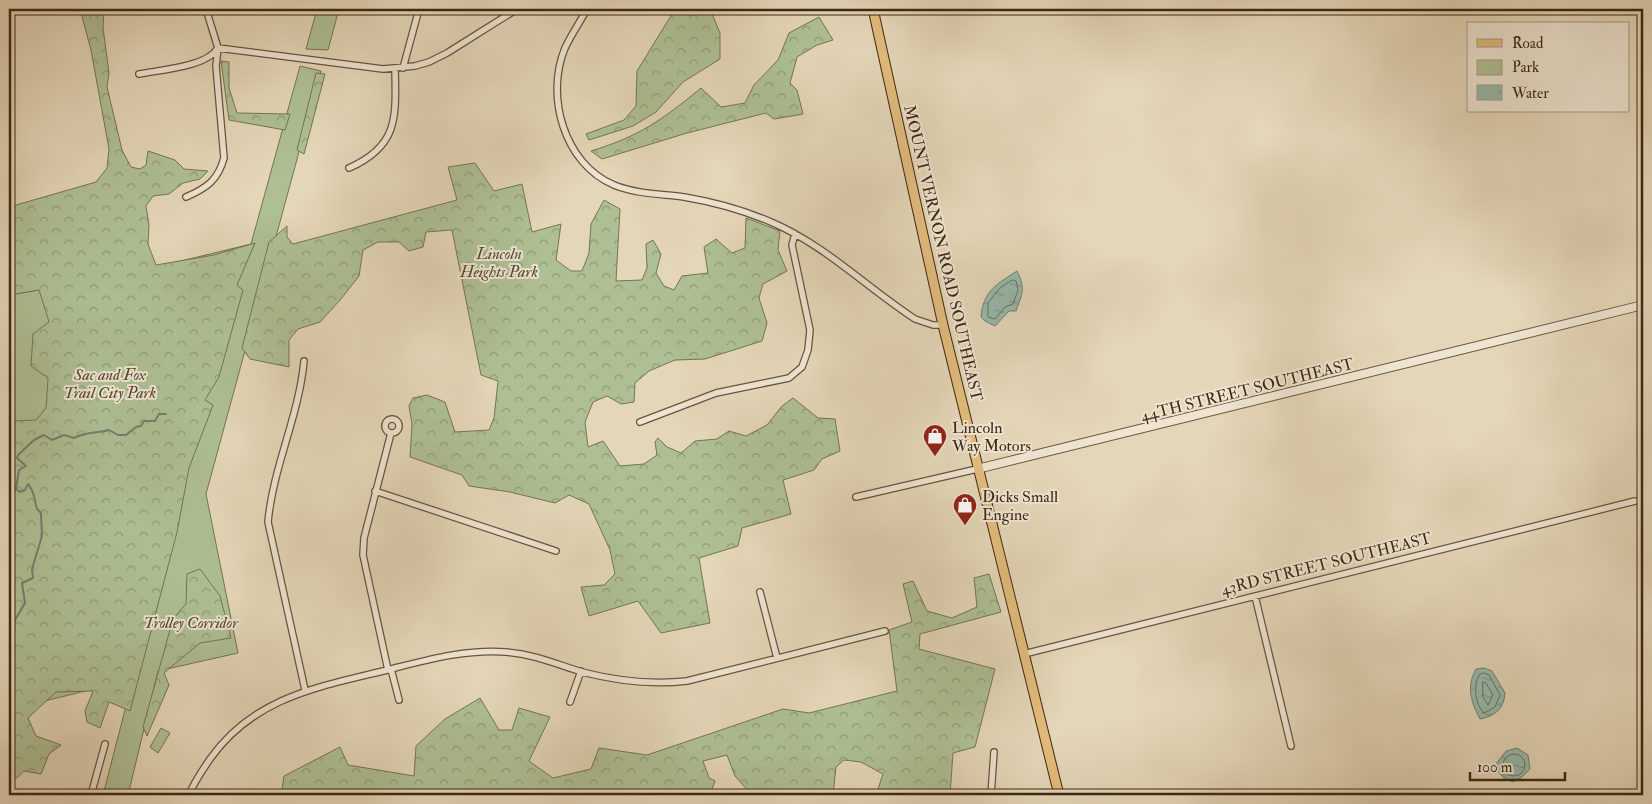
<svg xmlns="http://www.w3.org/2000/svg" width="1652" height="804" font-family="'IM FELL Double Pica',serif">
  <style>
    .green { fill: #aebf94; stroke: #767453 }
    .forest { fill: url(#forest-crowns); stroke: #767453 }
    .water { fill: url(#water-ripples); stroke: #737f6e }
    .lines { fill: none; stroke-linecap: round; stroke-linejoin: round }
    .shore { stroke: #6a705e; stroke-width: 1 }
    .stream { stroke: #737f6e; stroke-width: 2 }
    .minor-casing { stroke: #68543c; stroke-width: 8 }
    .tertiary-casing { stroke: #68543c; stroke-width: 10 }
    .primary-casing { stroke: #3e2812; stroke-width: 11 }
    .minor { stroke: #ede4d1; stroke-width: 5.5 }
    .tertiary { stroke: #ede4d1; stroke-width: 8 }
    .primary { stroke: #e2bb7c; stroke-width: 9 }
    .labels { text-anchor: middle; stroke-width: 4; stroke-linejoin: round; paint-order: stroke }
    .park-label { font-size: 16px; font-style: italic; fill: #54462c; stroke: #ede4d1 }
    .street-label { font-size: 16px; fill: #3e2812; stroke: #ede4d1 }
    .poi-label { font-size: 16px; fill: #3e2812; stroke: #ede4d1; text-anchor: start }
  </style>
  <defs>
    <pattern id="forest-crowns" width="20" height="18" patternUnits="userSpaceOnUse" patternTransform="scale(1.25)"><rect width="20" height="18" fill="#aebf94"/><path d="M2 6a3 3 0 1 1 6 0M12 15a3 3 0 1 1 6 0" fill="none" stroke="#8f9b77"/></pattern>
    <pattern id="water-ripples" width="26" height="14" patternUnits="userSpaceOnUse" patternTransform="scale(1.25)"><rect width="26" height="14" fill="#96b9ab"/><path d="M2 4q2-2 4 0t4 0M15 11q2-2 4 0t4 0" fill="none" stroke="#7c968a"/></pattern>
  </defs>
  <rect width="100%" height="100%" fill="#e4d6b8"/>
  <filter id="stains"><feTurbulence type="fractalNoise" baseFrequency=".004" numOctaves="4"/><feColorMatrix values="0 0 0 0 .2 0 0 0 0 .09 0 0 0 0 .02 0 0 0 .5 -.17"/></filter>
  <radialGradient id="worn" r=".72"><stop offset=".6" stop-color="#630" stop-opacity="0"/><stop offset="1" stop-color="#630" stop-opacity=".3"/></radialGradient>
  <path class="green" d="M317 9H339L328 50 306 49Z
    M300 66 321 71 206 494 238 653 158 671 128 795H103L133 679 9 710V295L39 290 41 295 251 244Z
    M161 728 170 733 158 753 150 747Z"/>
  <path class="forest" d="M80 9 104 10 103 28 109 73 107 87 122 150 131 167 140 169 146 165 148 151 175 160 184 169 208 171 200 179 183 183 169 194 153 196 146 206 149 225 148 244 156 265 214 255 255 243 237 285 243 290 219 377 205 400 213 405 189 468 177 532 130 711 109 702 100 728 87 722 85 711 93 691 56 692 28 718 36 736 61 745 49 754 41 774 24 771 17 778 9 773V417L14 421 36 420 46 408 48 378 31 366 33 334 49 322 39 290 9 295V207L96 182 107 168 109 149 91 50Z
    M671 9H710L720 33V59L683 82 656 112 633 126 589 140 586 134 624 120 636 106 637 71 672 14Z
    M819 17 833 40 817 45 797 57 790 83 797 90 803 114 774 119 766 113 687 133 602 159 591 151C640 136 662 120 701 88L721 107 745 103 754 85 778 60 789 33Z
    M221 61 229 62V88L237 113 290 114 285 130 229 120Z
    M316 73 325 74 304 154 297 150Z
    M475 163 494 191 522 184 532 232 561 224 556 260 571 271H582L589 253 591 224 604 200 620 209 616 281 642 280 647 268 646 244 653 240 661 254 656 273 664 286 674 290 682 276 708 273 704 247 716 239 732 253 745 248 746 218 780 231 778 250 787 271 763 284 759 298 767 323 762 341 705 359 675 360 649 371 635 383 634 402 621 404 607 396 593 402 585 422 588 447 603 441 620 466 644 464 657 455 655 442 658 438 667 447 681 453 695 441 717 439 729 431 746 436 767 425 782 406 793 398 818 418 835 419 840 451 822 459 814 470 783 480 791 514 742 528 738 546 699 558 710 623 661 633 638 601 589 616 581 587 604 585 615 574 610 550 589 504 569 495 555 503 510 492 469 486 462 475 410 457 412 424 409 406 413 398 427 395 445 402 455 432 489 430 494 418 498 381 481 375 452 230 426 232 423 247 409 251 399 242H378L363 250 359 276 341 299 320 322 298 329 289 340V367L250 359 242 348 269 242 287 226V237L293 244 457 200 448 167Z
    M200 569 220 596 231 638 200 643 164 673 169 685 147 736 143 727 173 619 186 604 187 574Z
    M989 574 1001 612 920 634 919 649 995 669 975 747 953 753 950 795H876L883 774 861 762 844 760 836 767 833 795H752L735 776 727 755 703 761 709 778 715 781 710 795H675L674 792 662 795H281L284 776 340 747 348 765 414 776 416 746 445 719 480 698 499 730H512L519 708 550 717 529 761 553 778 591 769 599 748 647 755 783 709 809 713 897 691 889 630 912 622 903 584 913 581 927 611 952 618 977 607 974 578Z"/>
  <path class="water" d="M1017 271C1026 289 1022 294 1016 311H1009L995 326 985 321 981 317C983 291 997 284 1017 271Z
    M1484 668 1492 671 1505 693C1504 709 1495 716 1480 719 1471 702 1466 687 1476 669Z
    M1517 748 1528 755 1530 769 1522 777 1513 782C1504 778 1497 775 1496 764L1506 751Z"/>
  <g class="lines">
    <path class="shore" d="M1013 280 1016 281 1018 290 1013 304 1005 307 995 319 988 317V303L1001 287Z
      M1484 673 1489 675 1500 695 1495 707 1484 713C1475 704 1473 686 1479 675Z
      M1483 682 1486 683 1493 695 1488 705 1483 697Z
      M1503 765a11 11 0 1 1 22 0a11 11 0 1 1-22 0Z"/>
    <path class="stream" d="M9 496 16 489 19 470 26 466 17 458 18 455 34 440 44 435 52 440 64 435 74 438C84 432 98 433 109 430L118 435H126L136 427 141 426 144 421H155L159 414H166
      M9 636 12 625 25 603 22 583 33 578 32 569 42 536 41 513 37 509C34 499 35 492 28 484L25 490 20 492 16 489"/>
    <g class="minor-casing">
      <path id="minor" d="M587 9C580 22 571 35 565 48 545 96 564 164 614 185 636 194 661 194 684 197 714 202 743 210 771 222 825 245 866 287 915 319L933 325H943
        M218 48 383 69 415 66 429 62 447 53 517 9
        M403 68 419 9
        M139 74C159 70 206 67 217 49
        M349 168C399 146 396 117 395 68
        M186 197C207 188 218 180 224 158L216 66 218 48 206 9
        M304 361C299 416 273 467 268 522L305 690
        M385 426a7 7 0 1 1 14 0a7 7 0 1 1-14 0Z
        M640 422 716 393 789 378 802 367 808 350 810 330 792 245 795 234
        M375 491 556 551
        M856 497 977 469
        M760 592 777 658
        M1255 596 1291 746
        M1024 654 1635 501
        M391 669 399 700
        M388 670 363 555 364 538 391 433
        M570 702 581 671
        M91 795 105 744
        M189 795C194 782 202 771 210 759 254 697 318 687 387 670 427 660 465 649 506 652 533 654 556 664 582 672 617 681 651 685 687 681L885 631
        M991 795 994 752"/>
    </g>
    <g class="tertiary-casing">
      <path id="tertiary" d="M977 469 1643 305"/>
    </g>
    <g class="primary-casing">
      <path id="primary" d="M873 9 943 325 1059 795"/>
    </g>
    <use href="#minor" class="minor"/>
    <use href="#tertiary" class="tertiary"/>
    <use href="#primary" class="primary"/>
  </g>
  <defs>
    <g id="shop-pin" transform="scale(1.25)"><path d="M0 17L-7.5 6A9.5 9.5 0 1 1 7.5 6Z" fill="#8f2418" stroke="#ede4d1"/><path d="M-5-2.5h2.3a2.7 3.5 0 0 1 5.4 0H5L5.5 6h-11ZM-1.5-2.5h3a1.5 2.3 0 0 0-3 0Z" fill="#fff"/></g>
  </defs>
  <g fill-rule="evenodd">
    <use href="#shop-pin" x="935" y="436"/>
    <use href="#shop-pin" x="965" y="505"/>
  </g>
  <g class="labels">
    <g class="park-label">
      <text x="499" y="259">Lincoln<tspan x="499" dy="18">Heights Park</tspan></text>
      <text x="110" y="380">Sac and Fox<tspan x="110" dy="18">Trail City Park</tspan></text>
      <text x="191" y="628">Trolley Corridor</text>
    </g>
    <g class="street-label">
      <text transform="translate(944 253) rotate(77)" y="6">MOUNT VERNON ROAD SOUTHEAST</text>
      <text transform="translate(1247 389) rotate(-14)" y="6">44TH STREET SOUTHEAST</text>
      <text transform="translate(1326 563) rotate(-14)" y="6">43RD STREET SOUTHEAST</text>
    </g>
    <g class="poi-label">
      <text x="952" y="433">Lincoln<tspan x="952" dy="18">Way Motors</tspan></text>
      <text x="982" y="502">Dicks Small<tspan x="982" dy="18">Engine</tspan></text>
    </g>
  </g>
  <rect width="1652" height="804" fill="none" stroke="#e4d6b8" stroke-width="30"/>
  <rect x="10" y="10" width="1632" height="784" fill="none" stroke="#3e2812" stroke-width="2.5"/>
  <rect x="15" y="15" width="1622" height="774" fill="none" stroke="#3e2812"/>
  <rect x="1467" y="22" width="162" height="90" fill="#ede4d1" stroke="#a79985"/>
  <rect x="1477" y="39" width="25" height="8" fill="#e2bb7c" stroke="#a79985"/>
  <text x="1512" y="48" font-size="15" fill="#3e2812">Road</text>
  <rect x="1477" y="60" width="25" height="15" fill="#aebf94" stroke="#a79985"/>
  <text x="1512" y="72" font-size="15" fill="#3e2812">Park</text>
  <rect x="1477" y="85" width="25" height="15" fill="url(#water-ripples)" stroke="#a79985"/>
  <text x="1512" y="98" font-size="15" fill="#3e2812">Water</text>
  <path d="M1470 772v8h95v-8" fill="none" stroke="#3e2812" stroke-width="2.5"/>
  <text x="1477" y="772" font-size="15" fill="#3e2812" stroke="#ede4d1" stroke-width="4" paint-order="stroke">100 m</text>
  <rect width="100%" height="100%" filter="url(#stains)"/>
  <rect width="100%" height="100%" fill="url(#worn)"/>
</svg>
